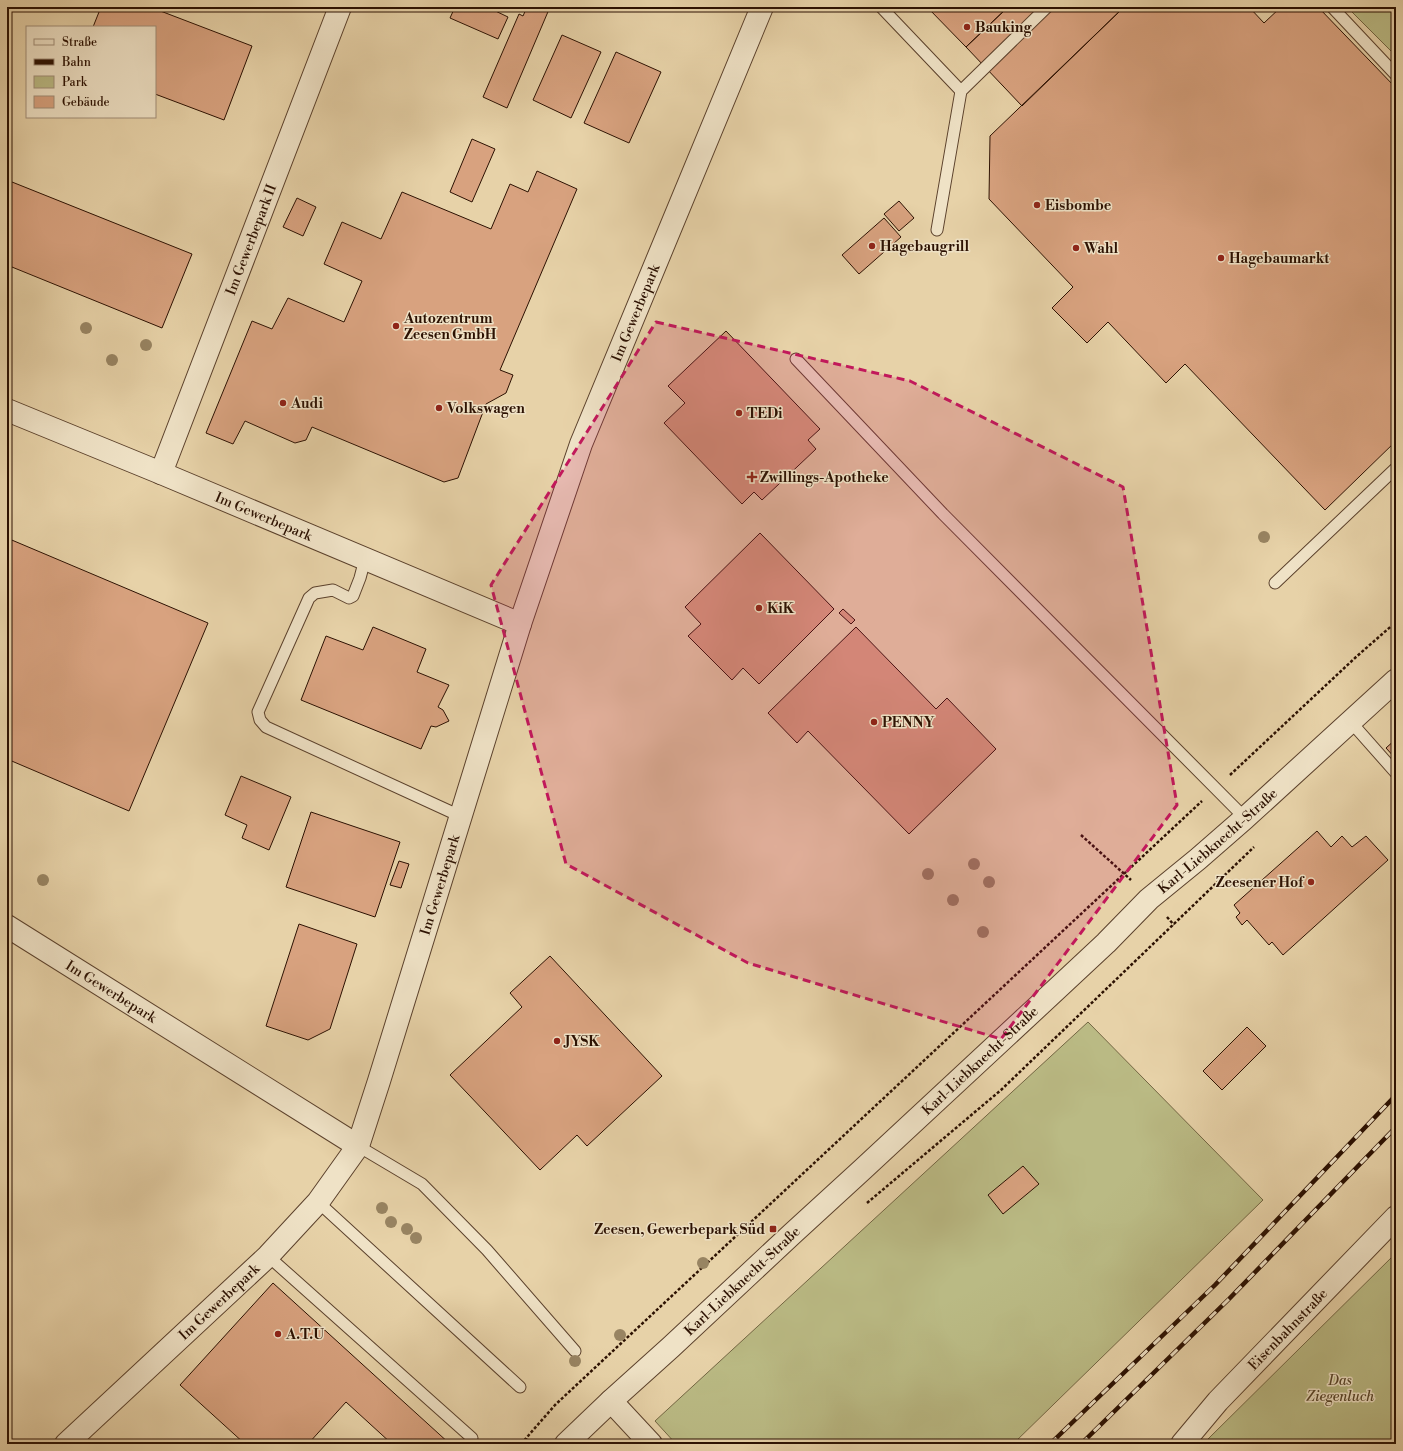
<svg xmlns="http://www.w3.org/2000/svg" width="1403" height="1451" font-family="'Libre Bodoni',serif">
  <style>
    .green { fill: #baba84; stroke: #736643 }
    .building { fill: #d8a27f; stroke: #2c1102 }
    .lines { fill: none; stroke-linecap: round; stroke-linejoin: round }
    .service-casing { stroke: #5b412c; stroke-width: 13 }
    .minor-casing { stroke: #5b412c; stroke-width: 24 }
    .tertiary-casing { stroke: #5b412c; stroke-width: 24 }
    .path { stroke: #2c1102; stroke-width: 2.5; stroke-dasharray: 3 2; stroke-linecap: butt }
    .service { stroke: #efe2c6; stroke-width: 11 }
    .minor { stroke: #efe2c6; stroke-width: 22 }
    .tertiary { stroke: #efe2c6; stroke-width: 22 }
    .rail-casing { stroke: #2c1102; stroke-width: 4.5 }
    .rail { stroke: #efe2c6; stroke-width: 3; stroke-dasharray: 9; stroke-linecap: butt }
    .tree { fill: #988462 }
    .marked { fill: #c2185b; fill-opacity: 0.2; stroke: #c2185b; stroke-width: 3; stroke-dasharray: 8 5; stroke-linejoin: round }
    .poi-dot { fill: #8f2418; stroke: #efe2c6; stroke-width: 1.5 }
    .labels { text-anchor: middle; stroke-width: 3; stroke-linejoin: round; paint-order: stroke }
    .poi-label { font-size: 14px; font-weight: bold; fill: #2c1102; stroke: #efe2c6; text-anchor: start }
    .street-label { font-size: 14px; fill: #2c1102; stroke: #efe2c6 }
    .park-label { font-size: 14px; font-style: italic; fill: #574429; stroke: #efe2c6 }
  </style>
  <rect width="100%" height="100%" fill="#e7d2a8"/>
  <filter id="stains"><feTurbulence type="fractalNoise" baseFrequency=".005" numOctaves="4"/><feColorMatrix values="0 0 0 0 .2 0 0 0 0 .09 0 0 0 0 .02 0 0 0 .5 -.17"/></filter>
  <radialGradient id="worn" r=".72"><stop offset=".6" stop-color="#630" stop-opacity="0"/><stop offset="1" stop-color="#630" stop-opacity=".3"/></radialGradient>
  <path class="green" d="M1347 7H1396V56Z
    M1088 1022 1263 1200 1013 1444H676L655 1421Z
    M1396 1253V1444H1203L1207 1440Z"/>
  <path class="building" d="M101 7H150L252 46 224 120 155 94V27H93Z
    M455 7H487L508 17 498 39 450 18Z
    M527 7H550L507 108 483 97 519 14 523 16Z
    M927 7H1008L966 47Z
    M1008 7H1124L1022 106 966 47Z
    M1124 7H1249L1264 23 1281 7H1318L1396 88V441L1325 510 1185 364 1166 383 1108 322 1087 343 1052 308 1073 287 989 199 990 136Z
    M562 35 601 52 571 118 533 100Z
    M616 52 661 72 629 143 584 123Z
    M472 139 495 149 472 202 450 192Z
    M537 171 577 189 500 370 513 375 506 393 486 404 458 478 444 482 312 427 306 440 295 443 245 421 233 444 206 433 252 321 272 329 288 298 344 322 362 281 324 264 342 222 381 239 402 192 491 229 510 184 528 192Z
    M7 180 192 254 162 328 7 265Z
    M297 198 316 207 303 236 283 227Z
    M899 201 914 218 899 231 884 214Z
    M884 218 901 237 859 274 842 255Z
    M726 331 820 429 808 440 816 449 762 500 754 492 742 504 664 423 685 403 668 386Z
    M760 533 834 609 759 684 743 668 732 680 688 636 701 624 685 607Z
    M7 538 208 623 129 811 7 759Z
    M843 609 855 620 851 624 839 613Z
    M373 627 426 649 417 672 449 685 438 707 443 710 449 721 436 727 431 726 421 749 301 700 326 636 363 650Z
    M856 627 936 709 947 698 996 749 909 834 808 731 797 743 768 713Z
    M1396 739V759L1386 748Z
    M241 776 291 797 269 850 242 838 247 825 225 815Z
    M311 812 400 842 375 917 286 887Z
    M1317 831 1331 847 1342 836 1352 847 1366 836 1388 860 1283 955 1272 942 1269 945 1247 920 1242 925 1236 917 1240 913 1234 905Z
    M399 861 409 864 401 888 390 885Z
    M299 924 357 944 330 1029 308 1040 266 1026Z
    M550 956 662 1076 587 1146 577 1135 540 1170 450 1075 522 1007 510 993Z
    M1247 1027 1266 1046 1222 1090 1203 1071Z
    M1023 1166 1039 1184 1003 1214 988 1195Z
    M273 1283 450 1444H392L346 1402 308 1444H245L180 1385Z"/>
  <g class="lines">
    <g class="service-casing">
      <path id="service" d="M881 7 961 91 1047 7
        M1332 7 1396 75
        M937 230 961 91
        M796 359 943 514 1245 818
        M365 559 360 578 353 596 349 598 333 590 315 593 309 598 258 712 260 720 266 727 460 816
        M1275 583 1396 468
        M1350 721 1396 773
        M358 1146 422 1184 487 1250 575 1351
        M318 1202 520 1387
        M268 1256 472 1438"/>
    </g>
    <g class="minor-casing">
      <g id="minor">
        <path id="s1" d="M7 410 161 473 520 624"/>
        <path id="s2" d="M161 473 340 7"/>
        <path id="s3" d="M7 926 358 1146"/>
        <path d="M611 1401 651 1444"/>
        <path id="s4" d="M66 1444 268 1256 318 1202 358 1146 379 1081 520 624 581 444 762 7"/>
        <path id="s5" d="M1182 1444 1218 1401 1396 1217"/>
      </g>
    </g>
    <g class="tertiary-casing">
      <g id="tertiary">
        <path id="s6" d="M566 1444 611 1401 671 1347 792 1234 863 1169 1061 985 1106 943 1149 899 1198 859 1245 818 1396 680"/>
      </g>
    </g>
    <path class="path" d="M1230 775 1356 657 1396 622
      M1081 835 1131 880
      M1167 917 1174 925
      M867 1203 1001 1090 1254 847
      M526 1439 531 1444
      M521 1444 555 1405 1202 801"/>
    <use href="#service" class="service"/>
    <use href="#minor" class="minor"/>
    <use href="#tertiary" class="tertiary"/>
    <g class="rail-casing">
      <path id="rail" d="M1050 1444 1215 1285 1396 1095
        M1081 1444 1229 1299 1396 1127"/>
    </g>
    <use href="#rail" class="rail"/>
  </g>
  <g class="tree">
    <circle cx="86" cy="328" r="6"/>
    <circle cx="146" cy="345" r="6"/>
    <circle cx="112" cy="360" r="6"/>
    <circle cx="1264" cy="537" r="6"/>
    <circle cx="974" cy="864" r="6"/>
    <circle cx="928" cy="874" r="6"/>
    <circle cx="43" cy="880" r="6"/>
    <circle cx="989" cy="882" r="6"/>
    <circle cx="953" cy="900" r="6"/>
    <circle cx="983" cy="932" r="6"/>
    <circle cx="382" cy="1208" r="6"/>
    <circle cx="391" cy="1222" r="6"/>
    <circle cx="407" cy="1229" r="6"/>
    <circle cx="416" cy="1238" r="6"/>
    <circle cx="703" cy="1263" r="6"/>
    <circle cx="620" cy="1335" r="6"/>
    <circle cx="575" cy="1361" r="6"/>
  </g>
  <path class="marked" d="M656 322 910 381 1123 487 1177 805 1001 1039 748 963 566 864 491 585Z"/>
  <g class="poi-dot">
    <circle cx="967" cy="27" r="4"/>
    <circle cx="1037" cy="205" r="4"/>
    <circle cx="872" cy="246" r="4"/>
    <circle cx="1076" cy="248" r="4"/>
    <circle cx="1221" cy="258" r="4"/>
    <circle cx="396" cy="326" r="4"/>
    <circle cx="283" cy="403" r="4"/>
    <circle cx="439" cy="408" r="4"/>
    <circle cx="739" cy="413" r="4"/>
    <path d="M750 471h4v4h4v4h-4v4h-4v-4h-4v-4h4z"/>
    <circle cx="759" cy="608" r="4"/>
    <circle cx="874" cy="722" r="4"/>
    <circle cx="1311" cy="882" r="4"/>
    <circle cx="557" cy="1041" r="4"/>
    <rect x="769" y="1225" width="8" height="8" rx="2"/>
    <circle cx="278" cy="1334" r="4"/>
  </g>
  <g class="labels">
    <g class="poi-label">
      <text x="975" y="32">Bauking</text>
      <text x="1045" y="210">Eisbombe</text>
      <text x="880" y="251">Hagebaugrill</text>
      <text x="1084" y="253">Wahl</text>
      <text x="1229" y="263">Hagebaumarkt</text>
      <text x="404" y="323">Autozentrum<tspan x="404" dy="16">Zeesen GmbH</tspan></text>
      <text x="291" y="408">Audi</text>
      <text x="447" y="413">Volkswagen</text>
      <text x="747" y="418">TEDi</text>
      <text x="760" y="482">Zwillings-Apotheke</text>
      <text x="767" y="613">KiK</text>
      <text x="882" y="727">PENNY</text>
      <text x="1303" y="887" text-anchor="end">Zeesener Hof</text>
      <text x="565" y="1046">JYSK</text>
      <text x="765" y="1234" text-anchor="end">Zeesen, Gewerbepark Süd</text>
      <text x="286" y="1339">A.T.U</text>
    </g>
    <g class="street-label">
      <text dy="5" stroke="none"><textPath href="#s2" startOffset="250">Im Gewerbepark II</textPath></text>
      <text dy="5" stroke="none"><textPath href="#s4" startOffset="1297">Im Gewerbepark</textPath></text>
      <text dy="5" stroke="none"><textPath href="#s1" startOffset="278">Im Gewerbepark</textPath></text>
      <text dy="5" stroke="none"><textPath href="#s6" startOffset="888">Karl-Liebknecht-Straße</textPath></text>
      <text dy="5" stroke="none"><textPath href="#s4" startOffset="692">Im Gewerbepark</textPath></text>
      <text dy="5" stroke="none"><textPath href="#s3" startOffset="123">Im Gewerbepark</textPath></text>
      <text dy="5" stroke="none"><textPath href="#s6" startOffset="564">Karl-Liebknecht-Straße</textPath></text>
      <text dy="5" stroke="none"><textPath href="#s6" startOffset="240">Karl-Liebknecht-Straße</textPath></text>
      <text dy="5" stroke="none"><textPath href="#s4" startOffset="209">Im Gewerbepark</textPath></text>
      <text dy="5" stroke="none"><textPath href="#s5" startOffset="156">Eisenbahnstraße</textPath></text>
    </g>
    <g class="park-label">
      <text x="1340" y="1385">Das<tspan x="1340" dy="16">Ziegenluch</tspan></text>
    </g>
  </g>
  <rect width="1403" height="1451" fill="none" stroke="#e7d2a8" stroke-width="24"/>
  <rect x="8" y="8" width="1387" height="1435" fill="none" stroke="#2c1102" stroke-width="2"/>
  <rect x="12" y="12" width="1379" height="1427" fill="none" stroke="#2c1102"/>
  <rect x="26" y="26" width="130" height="92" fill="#efe2c6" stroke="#a18e78"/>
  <rect x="34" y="39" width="20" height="6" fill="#efe2c6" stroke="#a18e78"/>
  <text x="62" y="46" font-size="12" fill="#2c1102">Straße</text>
  <rect x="34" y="59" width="20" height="6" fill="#2c1102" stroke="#a18e78"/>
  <text x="62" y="66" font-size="12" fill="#2c1102">Bahn</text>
  <rect x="34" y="76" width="20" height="12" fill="#baba84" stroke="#a18e78"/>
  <text x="62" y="86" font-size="12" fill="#2c1102">Park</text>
  <rect x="34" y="96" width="20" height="12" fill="#d8a27f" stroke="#a18e78"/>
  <text x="62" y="106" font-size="12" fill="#2c1102">Gebäude</text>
  <rect width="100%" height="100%" filter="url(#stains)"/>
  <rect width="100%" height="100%" fill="url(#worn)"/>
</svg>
